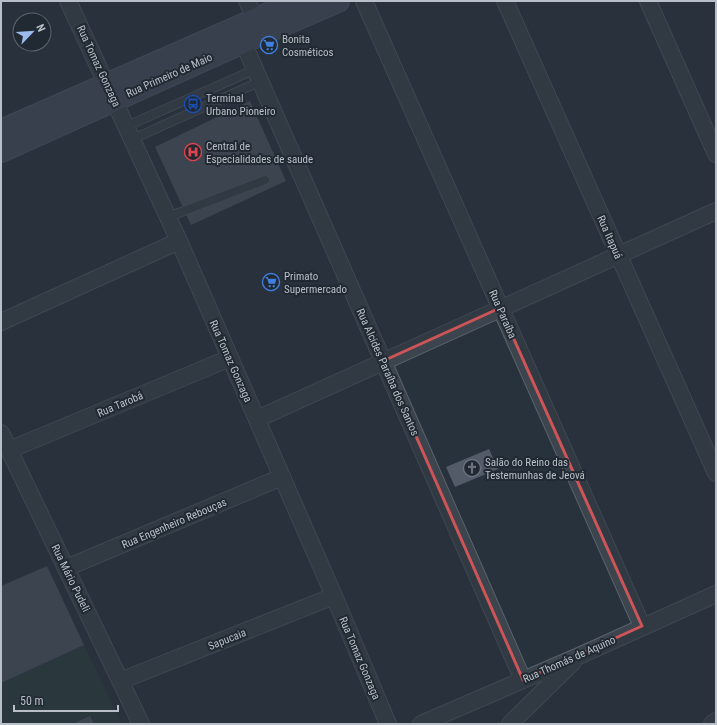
<svg xmlns="http://www.w3.org/2000/svg" width="717" height="725" font-family="'Roboto Condensed',sans-serif">
  <style>
    .green { fill: #2d4040 }
    .building { fill: #525b67 }
    .lines { fill: none; stroke-linecap: round; stroke-linejoin: round }
    .lane-casing { stroke: #5a626b; stroke-width: 10 }
    .street-casing { stroke: #5a626b; stroke-width: 18 }
    .secondary-casing { stroke: #5a626b; stroke-width: 24 }
    .lane { stroke: #3c444d; stroke-width: 8 }
    .street { stroke: #3c444d; stroke-width: 16 }
    .secondary { stroke: #4b5360; stroke-width: 22 }
    .marked { fill: none; stroke: #cd5558; stroke-width: 3; stroke-linejoin: round }
    .labels { text-anchor: middle; stroke-width: 4; stroke-linejoin: round; paint-order: stroke }
    .poi-label { font-size: 11px; fill: #b8bfc8; stroke: #212932; text-anchor: start }
    .street-label { font-size: 11px; fill: #b8bfc8; stroke: #212932 }
  </style>
  <rect width="100%" height="100%" fill="#28323d"/>
  <path class="green" d="M84 645 122 724H94L90 716 72 724H1V683Z"/>
  <path class="building" d="M250 101 286 181 191 225 155 147Z
    M489 449 498 469 455 487 446 467Z
    M47 566 84 645 1 683V586Z
    M90 716 94 724H72Z"/>
  <g class="lines">
    <g class="lane-casing">
      <path id="lane" d="M127 126 256 69
        M133 139 261 81
        M168 217 265 180"/>
    </g>
    <g class="street-casing">
      <path id="street" d="M68 1 179 241 334 596 388 724
        M247 1 260 29
        M364 1 642 626
        M505 1 716 473
        M648 1 716 154
        M241 31 243 42 523 680
        M1 322 179 241
        M257 419 716 211
        M1 433 141 724
        M9 450 230 358
        M66 568 282 477
        M120 681 334 596
        M421 724 581 655 716 594
        M510 724 573 662
        M712 724 716 721"/>
    </g>
    <g class="secondary-casing">
      <path id="secondary" d="M1 131 298 1
        M1 151 243 42 338 1"/>
    </g>
    <use href="#lane" class="lane"/>
    <use href="#street" class="street"/>
    <use href="#secondary" class="secondary"/>
  </g>
  <path d="M0 0H717V725H0ZM500 308 642 626 523 680 383 361Z" fill="#28323d" fill-opacity=".55" fill-rule="evenodd"/>
  <path class="marked" d="M500 308 642 626 523 680 383 361Z"/>
  <defs>
    <g id="supermarket-ring" transform="scale(0.9)"><circle r="9.5" fill="#212932" stroke="#3f7fe0" stroke-width="1.5"/><path d="M-6-5.5h2.5l.6 2H6L4.5 2H-2.5L-4.4-4H-6ZM-1.5 3.2a1.3 1.3 0 1 0 .1 0ZM3 3.2a1.3 1.3 0 1 0 .1 0Z" fill="#3f7fe0"/></g>
    <g id="bus-ring" transform="scale(0.9)"><circle r="9.5" fill="#212932" stroke="#1a4fb4" stroke-width="1.5"/><path d="M-5-6H5V4H4V6H2V4H-2V6H-4V4H-5ZM-3.5-4V0h7V-4ZM-3.5 1.2v1.5H-2V1.2ZM2 1.2v1.5H3.5V1.2Z" fill="#1a4fb4"/></g>
    <g id="hospital-ring" transform="scale(0.9)"><circle r="9.5" fill="#212932" stroke="#e0444e" stroke-width="1.5"/><path d="M-5-5h3v3.5h4V-5h3V5h-3V1.5h-4V5h-3Z" fill="#e0444e"/></g>
    <g id="church-ring" transform="scale(0.9)"><circle r="9.5" fill="#212932" stroke="#6b7280" stroke-width="1.5"/><path d="M-1.2-6h2.4v3.5h3.3v2.4h-3.3V6h-2.4V-.1h-3.3v-2.4h3.3Z" fill="#6b7280"/></g>
  </defs>
  <g fill-rule="evenodd">
    <use href="#supermarket-ring" x="269" y="45"/>
    <use href="#bus-ring" x="193" y="104"/>
    <use href="#hospital-ring" x="193" y="152"/>
    <use href="#supermarket-ring" x="271" y="282"/>
    <use href="#church-ring" x="472" y="468"/>
  </g>
  <g class="labels">
    <g class="poi-label">
      <text x="282" y="43">Bonita<tspan x="282" dy="13">Cosméticos</tspan></text>
      <text x="206" y="102">Terminal<tspan x="206" dy="13">Urbano Pioneiro</tspan></text>
      <text x="206" y="150">Central de<tspan x="206" dy="13">Especialidades de saude</tspan></text>
      <text x="284" y="280">Primato<tspan x="284" dy="13">Supermercado</tspan></text>
      <text x="485" y="466">Salão do Reino das<tspan x="485" dy="13">Testemunhas de Jeová</tspan></text>
    </g>
    <g class="street-label">
      <text transform="translate(99 66) rotate(65)" y="4">Rua Tomaz Gonzaga</text>
      <text transform="translate(169 75) rotate(-24)" y="4">Rua Primeiro de Maio</text>
      <text transform="translate(610 237) rotate(66)" y="4">Rua Itapuá</text>
      <text transform="translate(503 314) rotate(66)" y="4">Rua Paraíba</text>
      <text transform="translate(231 361) rotate(66)" y="4">Rua Tomaz Gonzaga</text>
      <text transform="translate(388 372) rotate(66)" y="4">Rua Alcides Paraíba dos Santos</text>
      <text transform="translate(120 404) rotate(-23)" y="4">Rua Tarobá</text>
      <text transform="translate(174 523) rotate(-23)" y="4">Rua Engenheiro Rebouças</text>
      <text transform="translate(71 578) rotate(64)" y="4">Rua Mário Pudeli</text>
      <text transform="translate(227 639) rotate(-22)" y="4">Sapucaia</text>
      <text transform="translate(360 658) rotate(67)" y="4">Rua Tomaz Gonzaga</text>
      <text transform="translate(569 659) rotate(-24)" y="4">Rua Thomás de Aquino</text>
    </g>
  </g>
  <rect width="717" height="725" fill="none" stroke="#b8bfc8" stroke-width="4"/>
  <g transform="translate(32 32) rotate(65)"><circle r="19" fill="#212932" stroke="#5d656e"/>
  <path d="M0-3L7 15L0 10L-7 15Z" fill="#9abbeb"/>
  <text y="-6" font-size="11" font-weight="bold" text-anchor="middle" fill="#b8bfc8">N</text>
  </g>
  <path d="M14 705v6h104v-6" fill="none" stroke="#b8bfc8" stroke-width="2"/>
  <text x="20" y="705" font-size="12" fill="#b8bfc8" stroke="#212932" stroke-width="3" paint-order="stroke">50 m</text>
</svg>
